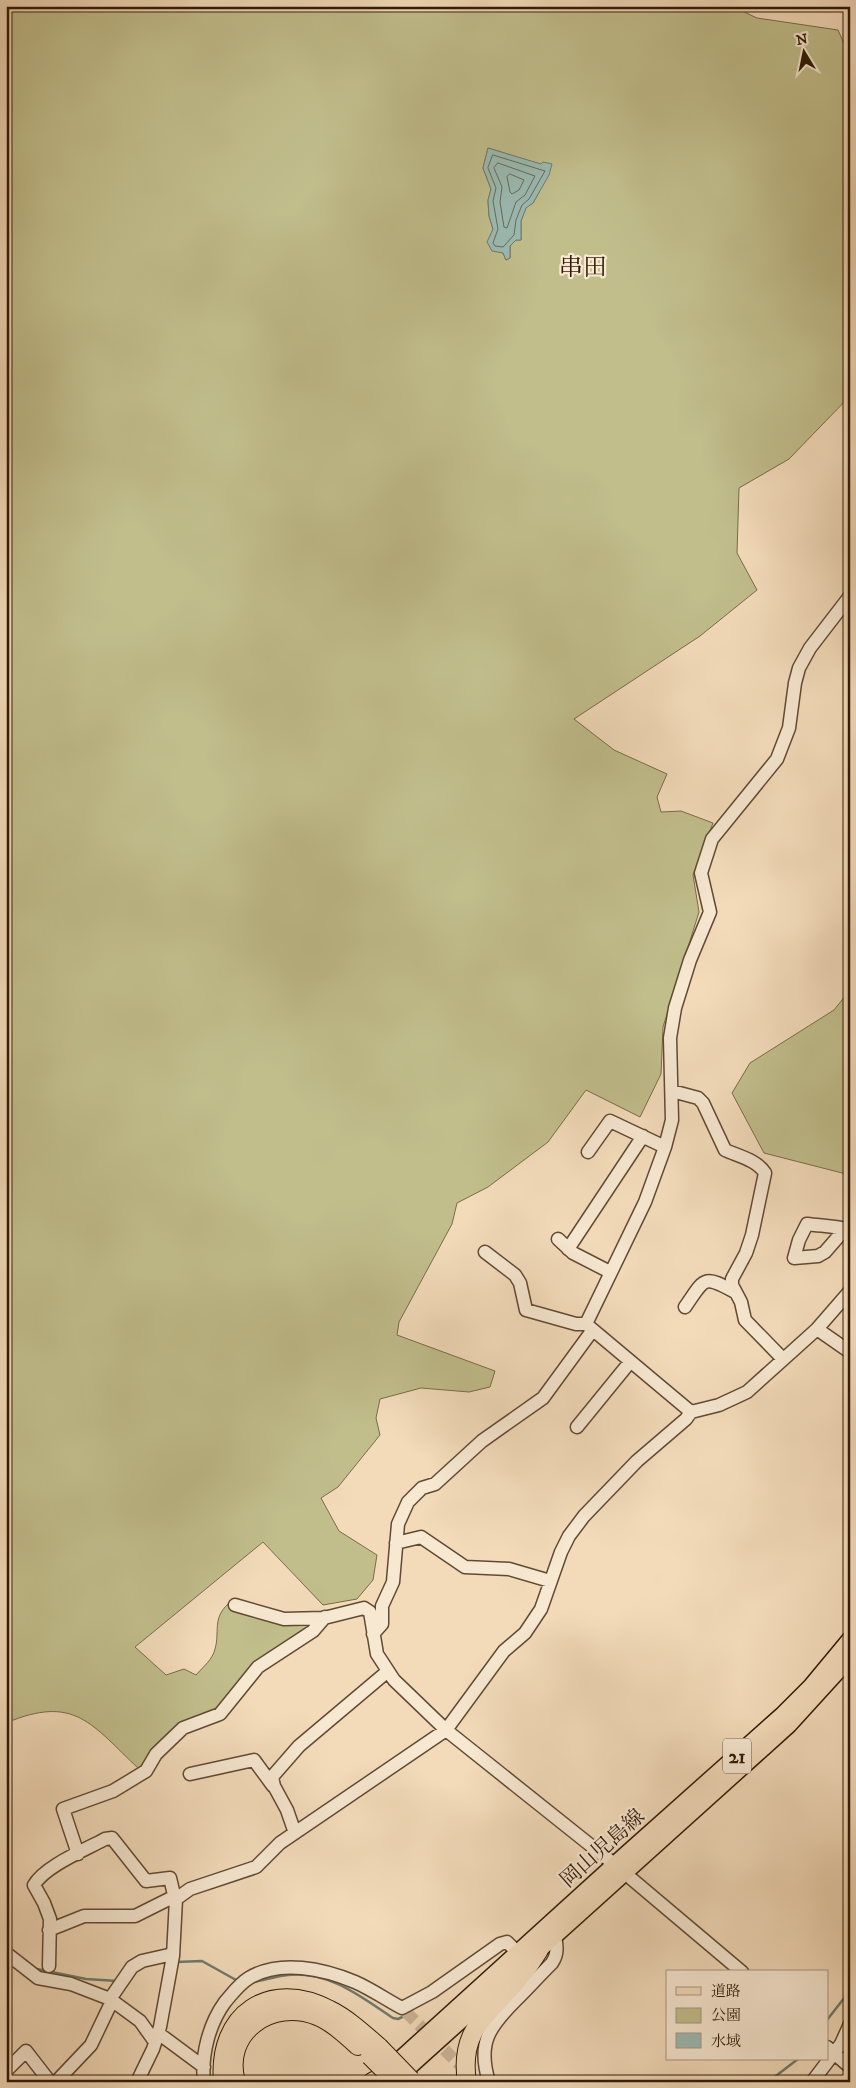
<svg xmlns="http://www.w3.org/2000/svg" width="856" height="2088" font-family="'IM FELL DW Pica','Noto Serif JP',serif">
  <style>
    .green { fill: #c1be8c; stroke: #786c4a; fill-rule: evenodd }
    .water { fill: #9bbbb3; stroke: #707b6e }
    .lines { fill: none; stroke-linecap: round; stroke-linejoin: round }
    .shore { stroke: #666a5d; stroke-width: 1 }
    .stream { stroke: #707b6e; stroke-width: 2.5 }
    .minor-tunnel { stroke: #ccb496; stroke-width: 12; stroke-dasharray: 12 6; stroke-linecap: butt }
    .minor-casing { stroke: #614a34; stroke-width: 15 }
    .major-casing { stroke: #301a07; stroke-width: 18 }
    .highway-casing { stroke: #301a07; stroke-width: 20 }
    .minor { stroke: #f7e8d2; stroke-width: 12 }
    .major { stroke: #f3dbba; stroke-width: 15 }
    .highway { stroke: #f3dbba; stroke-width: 18 }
    .highway-bridge-casing { stroke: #301a07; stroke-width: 20; stroke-linecap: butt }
    .highway-bridge { stroke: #f3dbba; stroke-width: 18 }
    .labels { text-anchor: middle; stroke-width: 4.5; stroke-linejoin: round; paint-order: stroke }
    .shield { fill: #f7e8d2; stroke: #6c5844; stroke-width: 1 }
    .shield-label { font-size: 20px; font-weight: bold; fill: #301a07 }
    .street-label { font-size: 21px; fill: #301a07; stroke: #f7e8d2 }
    .quarter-label { font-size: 24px; fill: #301a07; stroke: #f7e8d2 }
  </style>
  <rect width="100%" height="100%" fill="#f3dbba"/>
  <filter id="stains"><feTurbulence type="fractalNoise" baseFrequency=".004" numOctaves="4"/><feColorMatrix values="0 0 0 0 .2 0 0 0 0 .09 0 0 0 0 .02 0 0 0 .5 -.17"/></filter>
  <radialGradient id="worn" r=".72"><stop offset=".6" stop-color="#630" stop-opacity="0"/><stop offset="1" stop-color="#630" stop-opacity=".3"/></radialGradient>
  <path class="green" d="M6 6H731L757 18 838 30 850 57V396L789 459 739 488 737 553 757 590 700 636 574 719 614 750 667 774 657 797 661 812 681 811 713 823 693 875 699 912 663 1027 661 1074 640 1117 586 1090 548 1142 488 1187 457 1203 452 1224 399 1322 397 1335 495 1371 490 1387 469 1392 421 1388 380 1399 376 1418 380 1435 338 1487 321 1498 339 1531 377 1555 373 1580 357 1599 323 1605 263 1542 135 1647 166 1675 184 1669 196 1675C203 1667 213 1659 215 1649 220 1632 212 1619 228 1604L251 1613 311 1623V1628L219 1709 152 1749 139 1769C91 1724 75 1694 6 1723ZM488 148 542 165 539 192 533 203 526 207 521 221V240H516L510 246V258L506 260 503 253 497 251 490 238 493 229 489 216 488 201 491 189 483 168Z
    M850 990V1175L764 1153 732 1093 750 1063 834 1010Z"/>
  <path class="water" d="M488 148 541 164 543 162 552 164 549 175 533 203 526 208 521 221V240H516L510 246V258L506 260 503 253 492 251 487 242 493 229 489 216 488 200 491 189 483 168Z"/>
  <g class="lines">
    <path class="shore" d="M493 155 545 171 529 199 522 205 516 220 514 235 503 247 495 246 493 243 498 229 493 201 496 188 488 168Z
      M498 163 535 176 525 195 516 202 507 228 504 227 500 202 502 187 494 168Z
      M510 174 524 180 519 190 512 194 510 192 507 177Z"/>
    <path class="stream" d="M176 1962 202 1961 236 1980
      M6 1966 15 1967
      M37 1969 86 1979 117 1981
      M254 1982C265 1980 277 1976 288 1975 330 1971 361 1997 393 2018L398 2019 411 2013
      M827 2020 845 1997 850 1995
      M768 2082 798 2059"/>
    <path class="minor-tunnel" d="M406 2012 469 2074"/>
    <g class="minor-casing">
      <path id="minor" d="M672 1091 698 1098 703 1103 725 1150C738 1156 757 1160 765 1173L752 1235 746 1253 732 1279V1285L741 1302 745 1320 783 1359
        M588 1152 610 1121 665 1147
        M845 1229 825 1252 818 1256 794 1258 799 1240 807 1224C821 1226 836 1226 850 1230
        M558 1239 573 1253 610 1272
        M568 1249 643 1136
        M485 1252 515 1275 520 1283 526 1310 576 1324H586L691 1412
        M685 1307C705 1278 703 1274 735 1292
        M586 1324 645 1202 665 1147 672 1120 670 1038 675 1008 690 960 710 912 701 873 712 839 777 759 789 728 795 683 799 668 810 648 850 596
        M817 1329 850 1352
        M577 1427 630 1362
        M396 1543 421 1537 465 1567 509 1569 550 1581
        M235 1605 284 1619 324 1618 364 1608 370 1612 377 1654 394 1680 446 1730 614 1864 742 1972
        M373 1634 382 1624V1606L393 1582 398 1524 408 1502 422 1488 435 1484 482 1441 543 1398 592 1331
        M190 1774 254 1760 273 1786H274
        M295 1833 287 1810 274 1786 272 1777 299 1746 388 1671
        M78 1854 63 1809 113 1791 146 1771 156 1754 183 1728 220 1714 258 1667 313 1631 325 1617
        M49 1930 84 1916H135L169 1899H176
        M6 1953 38 1978 71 1984 110 1999 132 1967 142 1961 173 1954
        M49 1966 50 1919 44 1903 34 1885C45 1866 85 1850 105 1839L112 1838 146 1881 170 1878 175 1899
        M110 1999 140 2021 155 2042
        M158 2033 204 2067
        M827 2047 850 2067
        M6 2071 26 2051 50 2082
        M56 2082 91 2045 112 2001
        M137 2082 153 2049 160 2027 173 1956 176 1899 190 1889 256 1867 280 1843 446 1730 504 1651 525 1633 541 1609 561 1552 569 1536 584 1516 637 1461 686 1419 691 1412 719 1405 747 1392 817 1329 850 1291
        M204 2082C201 2055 209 2024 225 2002 232 1994 239 1984 249 1978 280 1959 324 1969 355 1982 371 1989 387 2000 402 2008L432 1992 500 1944 507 1942 518 1953
        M489 2082C477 2043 489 2027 516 2000 528 1988 540 1975 552 1963 558 1954 557 1947 555 1936
        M812 2082 841 2044 850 2024"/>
    </g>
    <g class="major-casing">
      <path id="major" d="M387 2071 625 1855 782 1715 811 1686 850 1639
        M396 2079 789 1725 850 1658"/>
    </g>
    <g class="highway-casing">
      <path id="highway" d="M223 2082C217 2014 270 1978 330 2010 348 2019 364 2034 379 2047
        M236 2082C222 2032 272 1998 317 2016 332 2022 346 2035 358 2046
        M372 2082 378 2079
        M467 2082C458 2025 494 2012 523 1973 529 1966 534 1958 539 1950"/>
    </g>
    <use href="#minor" class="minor"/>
    <use href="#major" class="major"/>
    <use href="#highway" class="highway"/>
    <g class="highway-bridge-casing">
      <path id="highway-bridge" d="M379 2047 411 2080
        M370 2056 396 2082"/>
    </g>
    <use href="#highway-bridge" class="highway-bridge"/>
  </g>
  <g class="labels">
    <rect class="shield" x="723" y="1738.5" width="28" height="35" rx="4"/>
    <g class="shield-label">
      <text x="737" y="1763">21</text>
    </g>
    <g class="street-label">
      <text transform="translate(602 1848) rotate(-42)" y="7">岡山児島線</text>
    </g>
    <g class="quarter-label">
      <text x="583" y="275">串田</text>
    </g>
  </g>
  <rect width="856" height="2088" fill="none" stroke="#f3dbba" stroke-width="25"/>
  <rect x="8" y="8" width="841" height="2073" fill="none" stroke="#301a07" stroke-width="2.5"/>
  <rect x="12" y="12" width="831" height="2063" fill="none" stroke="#301a07"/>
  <rect x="666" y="1970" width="162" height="90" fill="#f7e8d2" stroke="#a79681"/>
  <rect x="676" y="1987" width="25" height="8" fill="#f3dbba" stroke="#a79681"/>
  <text x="711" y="1996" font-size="15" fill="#301a07">道路</text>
  <rect x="676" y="2008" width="25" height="15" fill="#c1be8c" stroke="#a79681"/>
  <text x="711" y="2020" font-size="15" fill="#301a07">公園</text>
  <rect x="676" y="2033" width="25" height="15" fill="#9bbbb3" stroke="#a79681"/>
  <text x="711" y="2046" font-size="15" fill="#301a07">水域</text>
  <g transform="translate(804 52) rotate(350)" stroke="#f7e8d2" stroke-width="4" paint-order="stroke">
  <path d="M0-4L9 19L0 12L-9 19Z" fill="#301a07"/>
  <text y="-8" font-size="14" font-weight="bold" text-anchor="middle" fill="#301a07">N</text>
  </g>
  <rect width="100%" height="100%" filter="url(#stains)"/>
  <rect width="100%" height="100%" fill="url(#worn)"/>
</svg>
